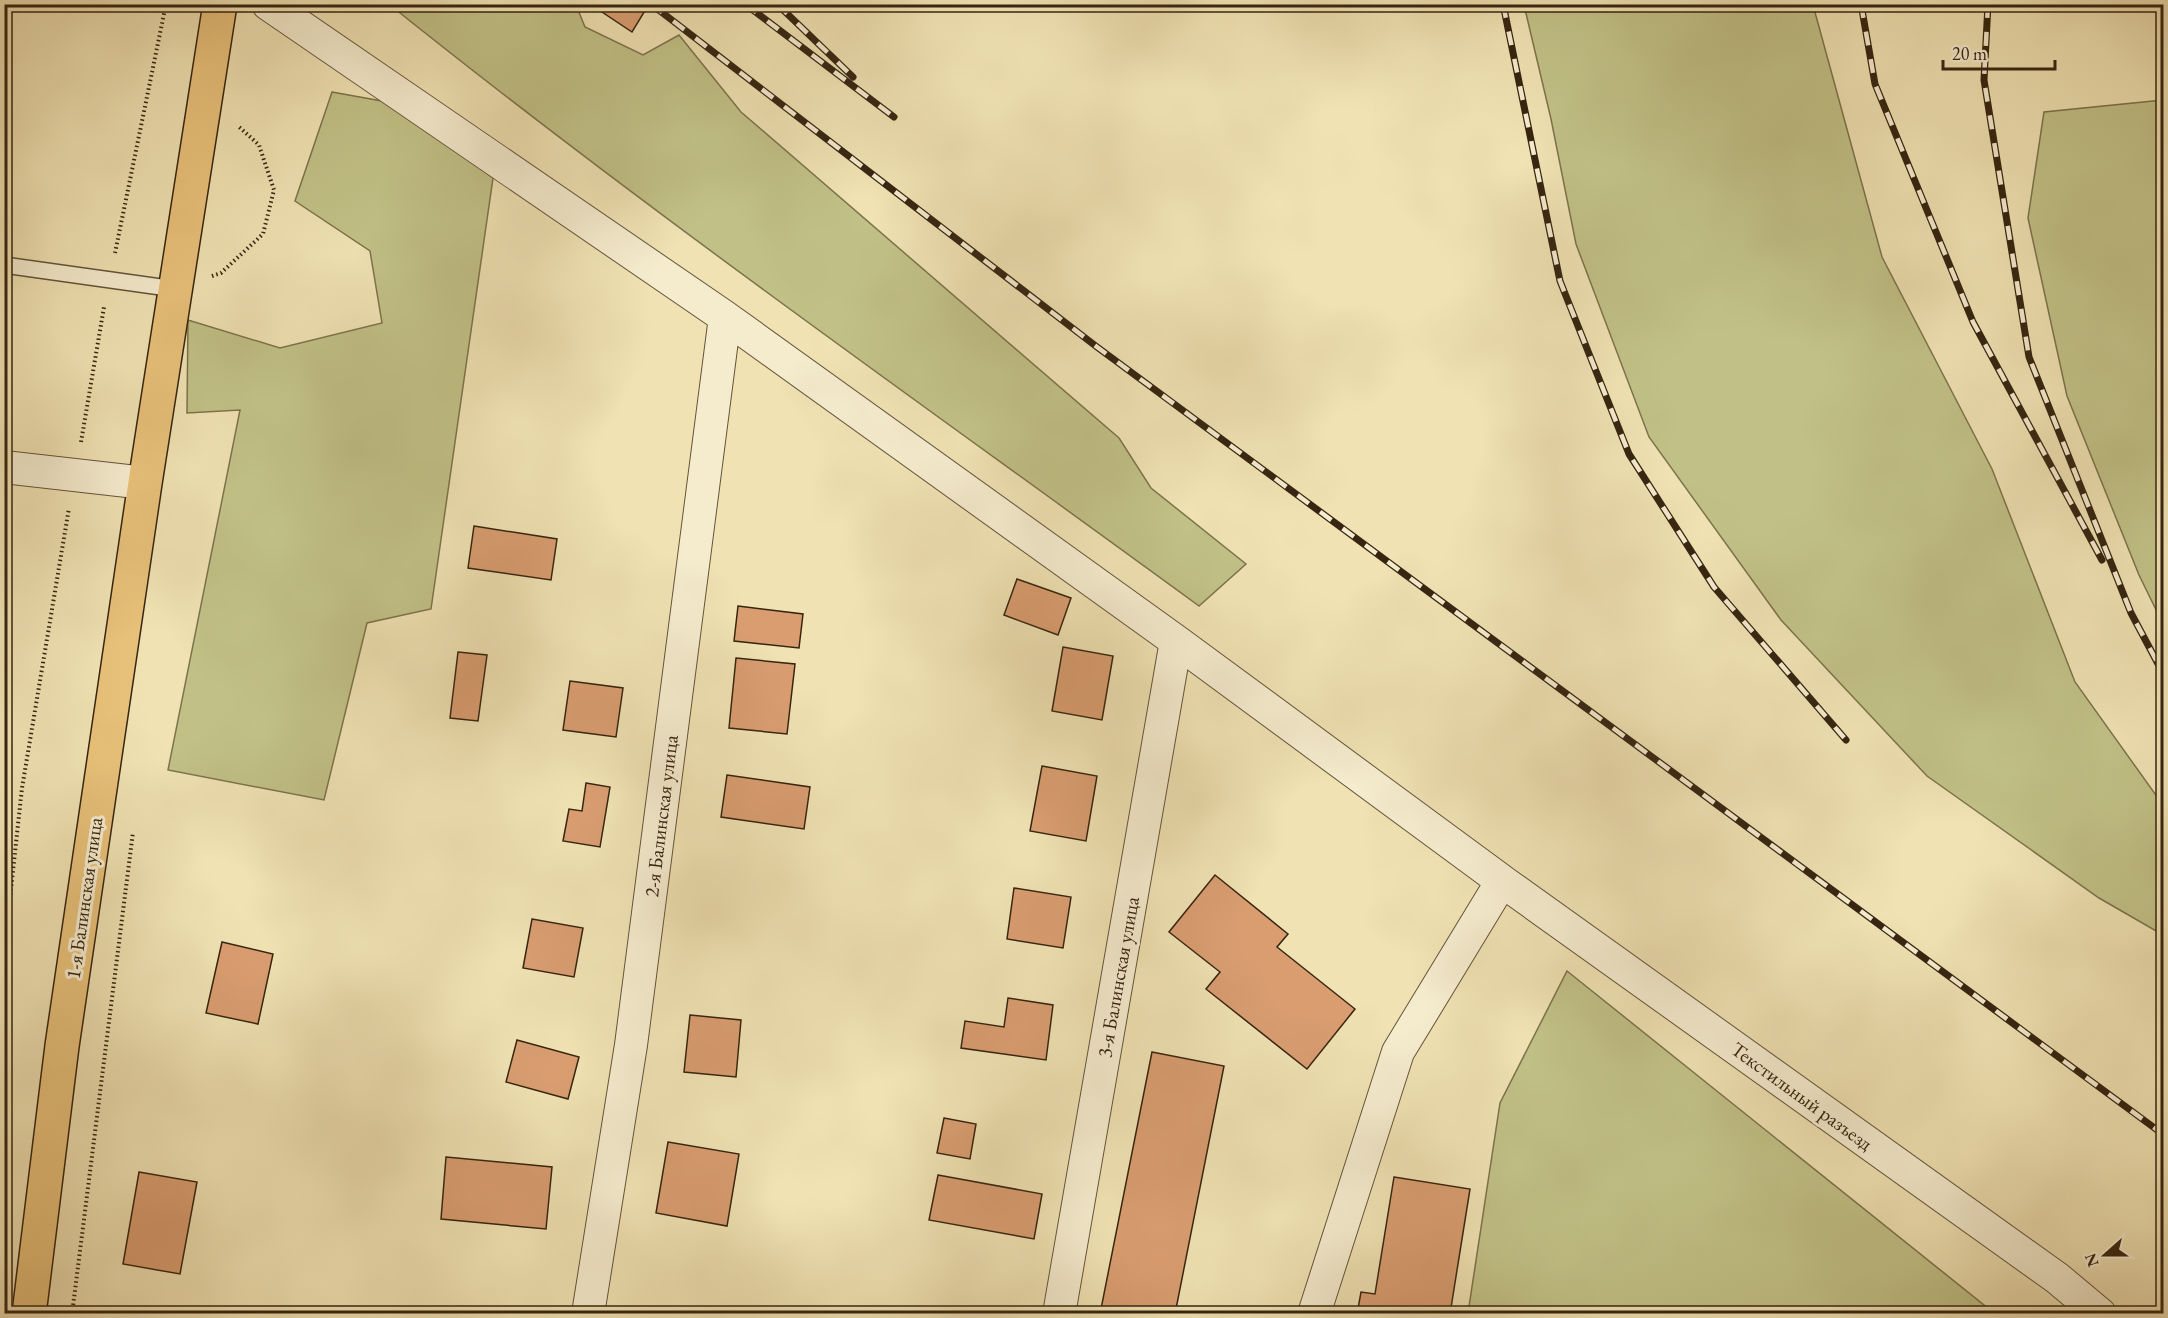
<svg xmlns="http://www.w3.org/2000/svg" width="2168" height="1318" font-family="'EB Garamond',serif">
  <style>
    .green { fill: #c1c187; stroke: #7c734c; stroke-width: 1.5 }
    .building { fill: #d99d70; stroke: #362511; stroke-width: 1.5 }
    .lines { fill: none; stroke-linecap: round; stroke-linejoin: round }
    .service-casing { stroke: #64543a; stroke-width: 18 }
    .minor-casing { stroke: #64543a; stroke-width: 34 }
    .primary-casing { stroke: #362511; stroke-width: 36 }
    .path { stroke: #362511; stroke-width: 4; stroke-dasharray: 1.5 3; stroke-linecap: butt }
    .service { stroke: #f5ecce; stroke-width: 15 }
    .minor { stroke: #f5ecce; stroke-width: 32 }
    .primary { stroke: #e8c17a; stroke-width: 33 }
    .rail-casing { stroke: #362511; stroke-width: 7 }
    .rail { stroke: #f5ecce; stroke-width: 4.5; stroke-dasharray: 14; stroke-linecap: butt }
    .labels { text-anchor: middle; stroke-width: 6; stroke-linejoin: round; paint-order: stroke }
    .street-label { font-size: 20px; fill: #362511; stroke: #f5ecce }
  </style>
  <rect width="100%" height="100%" fill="#f0e2b3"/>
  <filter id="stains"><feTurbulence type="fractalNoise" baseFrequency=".00333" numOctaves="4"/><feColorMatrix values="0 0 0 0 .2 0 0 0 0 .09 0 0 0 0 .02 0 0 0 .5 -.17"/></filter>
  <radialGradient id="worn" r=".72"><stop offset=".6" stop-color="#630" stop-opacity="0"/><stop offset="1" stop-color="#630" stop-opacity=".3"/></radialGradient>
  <path class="green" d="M390 5H576L585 27 643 55 679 35 741 112 1119 438 1151 488 1246 564 1199 606C928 408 652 215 390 5Z
    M1524 5H1813L1882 257 1992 469 2075 682 2163 805V935L2099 898 1927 776 1781 620 1649 437 1576 244 1551 119Z
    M332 92 393 103 493 178 431 609 367 623 324 800 168 770 240 410 187 413 188 320 280 348 382 323 370 251 295 201Z
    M2163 100H2164L2163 624 2139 575 2067 396 2028 218 2044 112Z
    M1567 971 1994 1313H1468L1500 1103Z"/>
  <path class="building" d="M598 4H639L646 9 632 32 596 8Z
    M474 526 557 539 551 580 468 568Z
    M1017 579 1071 598 1058 635 1004 615Z
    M738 606 803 614 799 648 734 641Z
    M1063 647 1113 656 1102 720 1052 711Z
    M458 652 487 655 478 721 450 718Z
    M736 658 795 664 787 734 729 728Z
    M570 681 623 688 616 737 563 730Z
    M1042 766 1097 776 1086 841 1030 831Z
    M727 775 810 787 804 829 721 817Z
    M586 783 610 787 600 847 563 841 569 809 582 811Z
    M1215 875 1288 934 1277 947 1355 1009 1307 1069 1206 989 1220 972 1169 932Z
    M1014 888 1071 897 1063 948 1007 939Z
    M532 919 583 928 574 977 523 968Z
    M222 942 273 954 258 1024 206 1013Z
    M1008 998 1053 1005 1046 1060 961 1048 965 1021 1004 1027Z
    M690 1015 741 1020 736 1077 684 1072Z
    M517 1040 579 1057 568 1099 506 1082Z
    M1152 1052 1224 1066 1175 1314H1100Z
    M944 1118 976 1124 970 1159 937 1153Z
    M668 1142 739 1154 727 1226 656 1213Z
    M446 1157 552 1167 546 1229 441 1219Z
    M139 1172 197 1182 180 1274 123 1264Z
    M938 1175 1042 1194 1034 1239 929 1220Z
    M1394 1177 1470 1189 1450 1314H1357L1361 1292 1375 1294Z"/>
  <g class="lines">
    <g class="service-casing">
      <path id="service" d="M4 265 175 289"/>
    </g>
    <g class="minor-casing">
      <path id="minor" d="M268 4 725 317 1176 641 1502 881 1398 1052 1314 1314
        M4 467 145 483
        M1502 881 2057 1278 2100 1314
        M588 1314 631 1045 725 317
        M1059 1314 1176 641"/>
    </g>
    <g class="primary-casing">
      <path id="primary" d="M29 1314 62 1046 145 483 220 4"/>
    </g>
    <path class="path" d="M115 253 166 4
      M212 276 221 273 263 234 274 190 259 145 238 126
      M81 442 104 307
      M4 953 22 788 69 508
      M72 1314 133 832"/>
    <use href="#service" class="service"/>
    <use href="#minor" class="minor"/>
    <use href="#primary" class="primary"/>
    <g class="rail-casing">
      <path id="rail" d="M651 4 1097 347 2164 1135
        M745 4 894 117
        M777 4 853 77
        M1503 4 1560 281 1629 454 1714 587 1846 740
        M1861 4 1875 84 1973 322 2102 560
        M1988 4 1984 80 2029 357 2131 613 2164 675"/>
    </g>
    <use href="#rail" class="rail"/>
  </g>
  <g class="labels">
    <g class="street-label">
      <text transform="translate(661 816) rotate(-83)" y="7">2-я Балинская улица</text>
      <text transform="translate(84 898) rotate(-82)" y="7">1-я Балинская улица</text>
      <text transform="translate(1118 977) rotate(-80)" y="7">3-я Балинская улица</text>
      <text transform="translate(1802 1096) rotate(36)" y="7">Текстильный разъезд</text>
    </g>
  </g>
  <rect width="2168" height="1318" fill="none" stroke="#f0e2b3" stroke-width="24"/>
  <rect x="6" y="6" width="2156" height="1306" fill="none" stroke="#362511" stroke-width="3"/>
  <rect x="12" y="12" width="2144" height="1294" fill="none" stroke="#362511" stroke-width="1.5"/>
  <g transform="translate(2105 1255) rotate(249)" stroke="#f5ecce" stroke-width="4.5" paint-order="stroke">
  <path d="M0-4.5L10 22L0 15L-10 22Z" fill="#362511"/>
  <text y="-9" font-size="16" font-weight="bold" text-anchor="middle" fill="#362511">N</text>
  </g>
  <path d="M1943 60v9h112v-9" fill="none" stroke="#362511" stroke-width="3"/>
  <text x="1952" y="60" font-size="18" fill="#362511" stroke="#f5ecce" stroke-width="4.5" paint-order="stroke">20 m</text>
  <rect width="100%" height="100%" filter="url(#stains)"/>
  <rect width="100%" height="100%" fill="url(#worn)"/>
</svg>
